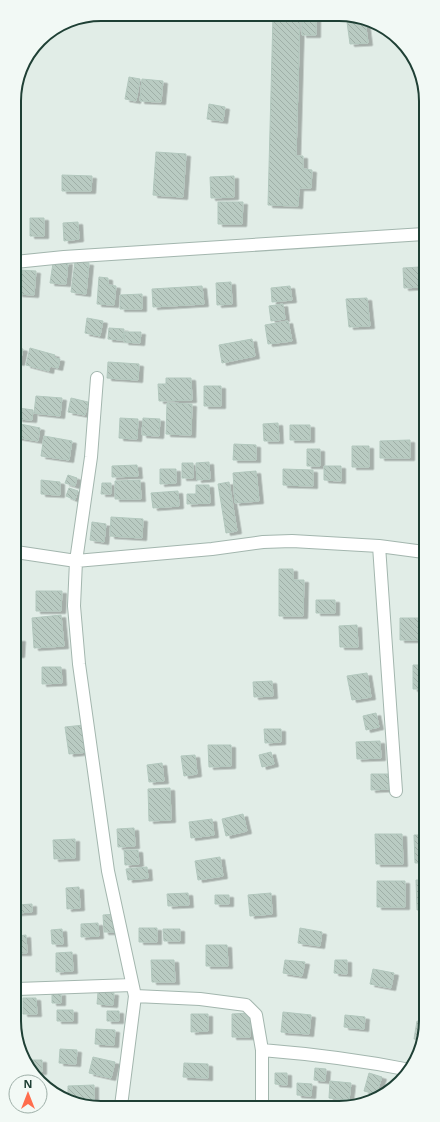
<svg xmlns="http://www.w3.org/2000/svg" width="440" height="1122" font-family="'Noto Sans',sans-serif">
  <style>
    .building { fill: url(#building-back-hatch); stroke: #b2c7bd; filter: url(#shadow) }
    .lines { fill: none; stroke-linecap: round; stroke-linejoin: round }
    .street-casing { stroke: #a3b6ae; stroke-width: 14 }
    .street { stroke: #fff; stroke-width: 12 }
    .rim { fill: none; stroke: #1f4035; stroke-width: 2 }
  </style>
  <defs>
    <pattern id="building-back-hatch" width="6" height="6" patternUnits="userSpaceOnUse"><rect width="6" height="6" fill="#b9cbc2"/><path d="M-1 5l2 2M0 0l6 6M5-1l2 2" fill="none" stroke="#9fafa7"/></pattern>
    <filter id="shadow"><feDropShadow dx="4.5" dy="2.5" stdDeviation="0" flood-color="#0004"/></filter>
  </defs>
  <rect width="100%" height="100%" fill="#e1ede7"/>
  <path class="building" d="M273 15H300L296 156H303V169L312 170 311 188H299L298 206 268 205Z
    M302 15H316V35H302Z
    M365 20 368 43 350 44 347 22Z
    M129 77 140 79 136 101 125 99Z
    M142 79 163 81 161 102 140 101Z
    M209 104 225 107 223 121 207 119Z
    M156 152 186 154 183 197 153 195Z
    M62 175 92 176 91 191H62Z
    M234 176V197L211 198 210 177Z
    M218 202H243L242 224H218Z
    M30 218H44V236H30Z
    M78 222 79 239 64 241 63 223Z
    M68 262 66 284 50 283 53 263Z
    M75 262 89 263 86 294 71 292Z
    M420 267 421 287 404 288 403 268Z
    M20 270 36 271 34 295 18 294Z
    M99 277 108 278V285L116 286 114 305 97 304Z
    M231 282 232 304 217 305 216 283Z
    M202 286 204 304 153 307 152 289Z
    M290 286 292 300 272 302 271 288Z
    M142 294V309H120V295Z
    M367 298 370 326 349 327 346 299Z
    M283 304 285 319 271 321 269 306Z
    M87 318 103 321 100 336 85 333Z
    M288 321 292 341 268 344 265 325Z
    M109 328 124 329 123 340 108 339Z
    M125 332H141L140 343 124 342Z
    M252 339 255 356 222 363 219 345Z
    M15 347 23 349 20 363 15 362Z
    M30 348 55 355 54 358 60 359 58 368 50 366 49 371 26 365Z
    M108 362 139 364 138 380 107 378Z
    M166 378H191L192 400 159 401 158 384H166Z
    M204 386H221V406H204Z
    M36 396 62 398 60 416 34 413Z
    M71 398 88 402 85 415 68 412Z
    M167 403 192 404 191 435 166 434Z
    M19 408 33 410 32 420 18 419Z
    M120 418 138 419 137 439 119 438Z
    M143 418 160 419 159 436 142 435Z
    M15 423 40 428 38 441 15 437Z
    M278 423 279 441H264L263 424Z
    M290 425H310V440H290Z
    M44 436 72 441 69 460 41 456Z
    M410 440V458H380V441Z
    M234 444 256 445V460H233Z
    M352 446H369V467H352Z
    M307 449H320V466H307Z
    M209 462 210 479 197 480 196 463Z
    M182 463H193V478H182Z
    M137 465 138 476 112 477V466Z
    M324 466H341V481L324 480Z
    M160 469H176V483L160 484Z
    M283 469 313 470V486L283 485Z
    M423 469H424V527H423Z
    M256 471 259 501 235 503 233 473Z
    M68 475 77 478 75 486 65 483Z
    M41 480 60 482V495L41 494Z
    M140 480 141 499H115V481Z
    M229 482 237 531 226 533 218 484Z
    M102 483H111V494H101Z
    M196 485H209L210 503 187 504V494H196Z
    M69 488 78 491 75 500 66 496Z
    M178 491 179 506 153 508 151 493Z
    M111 517 143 519 142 538 110 536Z
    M92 522 106 524 104 542 90 540Z
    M279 569H293V580H304L303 616H279Z
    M36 591H62L61 611H36Z
    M316 600H335V613H316Z
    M61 615 64 646 34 648 32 618Z
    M400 618H425V640H400Z
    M357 625 358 647H340L339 626Z
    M16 639H21L20 655H16Z
    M413 665H425V689H413Z
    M42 667H61L62 683 42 684Z
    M367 673 371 697 352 700 347 676Z
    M272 681 273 696 254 697 253 682Z
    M376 713 379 727 366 730 363 716Z
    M84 725 88 752 69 754 65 727Z
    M264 729H281V742L265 743Z
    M380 741 381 758 357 759 356 742Z
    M208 745H231V766L209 767Z
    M271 752 274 764 262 767 259 755Z
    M195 755 197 774 184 776 181 756Z
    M162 763 164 781 149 782 147 765Z
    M371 774H388L389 789 371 790Z
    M170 788 171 820 149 821 148 789Z
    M243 814 247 831 226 836 222 819Z
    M425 814V829H419V815Z
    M212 819 214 835 191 838 189 822Z
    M134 828 135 846 118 847 117 829Z
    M375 834H402L403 864H376Z
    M414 835H425V863H415Z
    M75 839V858L54 859 53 840Z
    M124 850H138L139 864 125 865Z
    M220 857 223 876 198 880 195 861Z
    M147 867 148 878 128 880 126 869Z
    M416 880H425V910H417Z
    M377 881H405V907H377Z
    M79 887 80 908 67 909 66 888Z
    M188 893 189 905 168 906 167 894Z
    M271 893 272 914 250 916 248 895Z
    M215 895H229V904H215Z
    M32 904V912L17 913V905Z
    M116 914V932H104L103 915Z
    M98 923 99 936 81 937V924Z
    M139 928H157V942H139Z
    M300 928 322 932 320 946 298 943Z
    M62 929 63 944H52L51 930Z
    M163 929H180V941H164Z
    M26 935 27 953H17V936Z
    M206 945H227L228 966H206Z
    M72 952 73 971 56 972V953Z
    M151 960H174L175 982H152Z
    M285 960 305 962 302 976 283 973Z
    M335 960H347V974L334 973Z
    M373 969 394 973 391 988 370 984Z
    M421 971H426V996H420Z
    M98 992 114 993 113 1005 97 1004Z
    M61 993V1003H52V994Z
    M23 998H36L37 1014H23Z
    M57 1010H73V1021H57Z
    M107 1011H119V1021H107Z
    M283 1012 311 1015 309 1034 281 1032Z
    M250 1013V1037H232V1014Z
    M191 1014H208V1031L191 1032Z
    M345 1015 365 1017 364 1029 344 1027Z
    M417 1021 426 1022 421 1040 414 1039Z
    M96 1029 115 1030 114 1045 95 1044Z
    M60 1049 77 1050 76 1064 59 1063Z
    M93 1057 115 1062 111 1078 89 1073Z
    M30 1060H42V1072H33L30 1066Z
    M184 1063 208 1064V1078L183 1077Z
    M315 1068 326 1069 325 1081 314 1080Z
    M275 1073H287V1085L275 1084Z
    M369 1073 382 1077 376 1094 364 1091Z
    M330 1081 351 1083 349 1100 329 1098Z
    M297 1083 312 1084 311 1096 297 1095Z
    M94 1085V1106H84L68 1098V1086Z"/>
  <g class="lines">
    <g class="street-casing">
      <path id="street" d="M15 262 64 257 424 234
        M97 378 91 457 76 561 74 606 79 664 108 871 135 996 121 1106
        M379 546 396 791
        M16 552 76 561 212 549 263 542 292 541 379 546 424 552
        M17 989 132 985
        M135 996 200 999 246 1005 256 1015 262 1050C312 1054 360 1060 410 1070
        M262 1050V1106"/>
    </g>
    <use href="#street" class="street"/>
  </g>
  <path d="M0 0H440V1122H0ZM101 21H339A80 80 0 0 1 419 101V1021A80 80 0 0 1 339 1101H101A80 80 0 0 1 21 1021V101A80 80 0 0 1 101 21Z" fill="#f2f9f5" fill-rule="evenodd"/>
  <path class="rim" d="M101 21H339A80 80 0 0 1 419 101V1021A80 80 0 0 1 339 1101H101A80 80 0 0 1 21 1021V101A80 80 0 0 1 101 21Z"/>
  <g transform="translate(28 1094)"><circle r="19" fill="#f2f9f5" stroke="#9eafa8"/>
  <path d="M0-3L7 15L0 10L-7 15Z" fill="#ff6d4d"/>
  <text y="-6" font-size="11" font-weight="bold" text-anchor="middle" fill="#1f4035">N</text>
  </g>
</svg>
